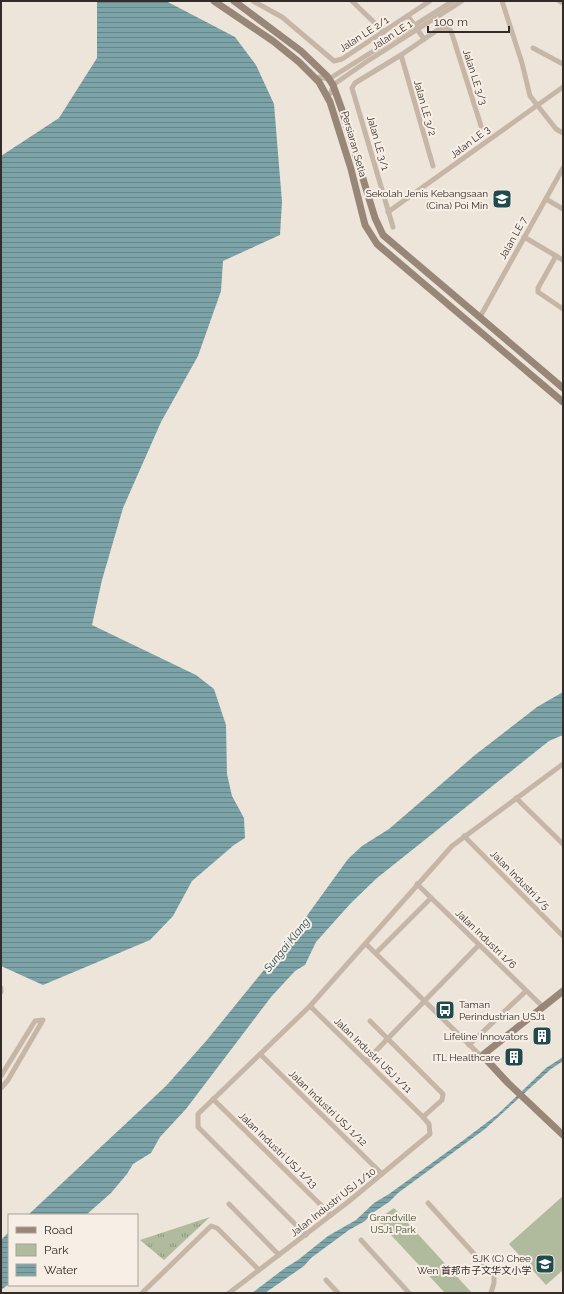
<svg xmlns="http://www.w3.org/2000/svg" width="564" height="1294" viewBox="0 0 564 1294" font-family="Raleway,'Noto Sans SC',sans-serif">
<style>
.grass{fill:url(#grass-tufts)}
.park{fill:#afbb9c}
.water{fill:url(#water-rules)}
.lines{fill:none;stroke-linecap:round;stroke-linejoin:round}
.street{stroke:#c5b6a7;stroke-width:5}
.secondary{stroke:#988679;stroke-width:7}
.labels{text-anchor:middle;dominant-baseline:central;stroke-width:4;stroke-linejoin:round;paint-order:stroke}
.street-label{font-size:10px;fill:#322b27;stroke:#f7efe6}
.poi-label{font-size:10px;fill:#322b27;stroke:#f7efe6;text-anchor:end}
.park-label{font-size:10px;fill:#414e2d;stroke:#f7efe6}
.water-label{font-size:11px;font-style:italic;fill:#214a4f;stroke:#f7efe6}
</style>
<defs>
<pattern id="grass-tufts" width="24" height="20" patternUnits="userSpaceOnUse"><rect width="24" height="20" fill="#afbb9c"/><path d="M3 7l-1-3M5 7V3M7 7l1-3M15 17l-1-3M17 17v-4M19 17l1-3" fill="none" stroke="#8f987f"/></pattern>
<pattern id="water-rules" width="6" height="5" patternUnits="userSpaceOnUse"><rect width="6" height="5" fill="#7ca4a8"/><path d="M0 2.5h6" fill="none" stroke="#668689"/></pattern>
</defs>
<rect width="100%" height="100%" fill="#eee5da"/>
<path class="grass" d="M 210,1217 L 164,1260 L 140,1240 Z"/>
<g class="park">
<path d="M 563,1196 L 563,1270 L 546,1285 L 509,1244 Z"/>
<path d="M 394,1208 L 472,1293 L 445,1293 L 377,1220 Z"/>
</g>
<g class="water">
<path d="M 97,1 L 166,1 L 235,37 L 256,65 L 274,104 L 282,202 L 280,235 L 223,261 L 221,291 L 198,356 L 161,422 L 123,508 L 102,580 L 92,625 L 196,675 L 214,689 L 226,725 L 227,774 L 232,796 L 244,818 L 245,838 L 234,845 L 192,881 L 173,916 L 150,940 L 43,985 L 1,966 L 1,156 L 59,118 L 97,58 Z"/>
<path d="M 563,692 L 563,735 L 549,741 L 377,878 L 351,903 L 316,942 L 305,965 L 295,971 L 271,997 L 186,1109 L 160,1137 L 151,1153 L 133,1164 L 127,1174 L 111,1193 L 86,1215 L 28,1215 L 166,1086 L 207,1040 L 298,928 L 348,859 L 362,846 L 389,829 L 475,755 L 537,707 Z"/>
<path d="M 563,1057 L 563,1061 L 551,1069 L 485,1129 L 398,1193 L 389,1202 L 371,1214 L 365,1221 L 349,1230 L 311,1258 L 304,1266 L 265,1293 L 252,1293 L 285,1268 L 298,1260 L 328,1236 L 356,1220 L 374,1203 L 389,1194 L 465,1139 L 498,1114 L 546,1068 Z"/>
<path d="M 9,1232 L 9,1284 L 1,1290 L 1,1240 Z"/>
</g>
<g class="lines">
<g class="street">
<path d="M 253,1 L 282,17 L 334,61 L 342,59 L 430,1"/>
<path d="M 352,1 L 384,32"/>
<path d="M 502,1 L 522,63 L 530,96 L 556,129 L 563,133"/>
<path d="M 559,1 L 563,3"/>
<path d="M 408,16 L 424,39"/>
<path d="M 533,48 L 563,64"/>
<path d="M 401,55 L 433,166"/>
<path d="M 317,79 L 319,77 L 329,79 L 453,1"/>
<path d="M 327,95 L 331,93 L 333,85 L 366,62 L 462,1"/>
<path d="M 546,199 L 563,209"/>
<path d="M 388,212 L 563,87"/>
<path d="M 393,227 L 352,88 L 355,83 L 401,55 L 439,29 L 446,28 L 451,31 L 482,129"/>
<path d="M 524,237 L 563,260"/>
<path d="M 556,256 L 538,288 L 538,292 L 563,309"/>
<path d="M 480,317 L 563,168"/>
<path d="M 516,798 L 563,844"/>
<path d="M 464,836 L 563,936"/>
<path d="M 417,884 L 543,1007"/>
<path d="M 366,944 L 484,1059"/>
<path d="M 376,953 L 431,898"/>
<path d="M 1,988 L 1,992"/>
<path d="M 370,1021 L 443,1094 L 442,1100 L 423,1117"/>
<path d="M 469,1045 L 526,991"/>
<path d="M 260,1054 L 382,1174"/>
<path d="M 366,1061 L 479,945"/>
<path d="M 1,1076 L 35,1021 L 43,1020 L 8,1080 L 1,1088"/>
<path d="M 213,1099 L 331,1215"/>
<path d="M 428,1203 L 494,1276 L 494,1283 L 491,1293"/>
<path d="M 229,1204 L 279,1255"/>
<path d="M 306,1235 L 198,1127 L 198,1114 L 310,1006 L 452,846 L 563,764"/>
<path d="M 361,1240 L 409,1293"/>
<path d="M 326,1280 L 338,1293"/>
<path d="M 142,1293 L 211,1226 L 217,1228 L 259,1270"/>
<path d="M 229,1293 L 348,1202 L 430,1134 L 429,1124 L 423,1117 L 310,1006"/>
</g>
<g class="secondary">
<path d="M 214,1 L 273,41 L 299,62 L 319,82 L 330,102 L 351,169 L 365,225 L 377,244 L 563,402"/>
<path d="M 234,1 L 301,51 L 327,76 L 333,85 L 342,110 L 375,218 L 383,235 L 563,388"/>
<path d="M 563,991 L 484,1054 L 483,1056 L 508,1083 L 563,1135"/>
</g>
</g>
<defs>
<g id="school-square" transform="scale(1)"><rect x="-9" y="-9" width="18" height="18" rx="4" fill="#214a4f" stroke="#f7efe6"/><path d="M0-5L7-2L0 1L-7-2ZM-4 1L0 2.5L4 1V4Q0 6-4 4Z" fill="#fff"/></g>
<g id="bus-square" transform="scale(1)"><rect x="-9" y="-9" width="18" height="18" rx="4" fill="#214a4f" stroke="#f7efe6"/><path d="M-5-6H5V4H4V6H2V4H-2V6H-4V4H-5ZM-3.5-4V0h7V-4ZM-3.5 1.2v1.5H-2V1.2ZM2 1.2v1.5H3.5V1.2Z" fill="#fff"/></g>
<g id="building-square" transform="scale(1)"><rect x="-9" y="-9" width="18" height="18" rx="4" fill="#214a4f" stroke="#f7efe6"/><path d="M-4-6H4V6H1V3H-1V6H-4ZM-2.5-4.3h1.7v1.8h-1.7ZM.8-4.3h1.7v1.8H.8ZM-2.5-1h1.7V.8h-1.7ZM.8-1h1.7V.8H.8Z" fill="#fff"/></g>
</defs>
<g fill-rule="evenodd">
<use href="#school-square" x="502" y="199"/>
<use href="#bus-square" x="445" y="1010"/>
<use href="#building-square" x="542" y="1036"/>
<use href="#building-square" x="514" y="1057"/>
<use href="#school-square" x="545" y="1264"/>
</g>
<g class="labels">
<g class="street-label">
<text transform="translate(364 34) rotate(-33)">Jalan LE 2/1</text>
<text transform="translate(392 35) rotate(-33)">Jalan LE 1</text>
<text transform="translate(475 77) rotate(72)">Jalan LE 3/3</text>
<text transform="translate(425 108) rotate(74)">Jalan LE 3/2</text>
<text transform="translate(470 142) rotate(-37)">Jalan LE 3</text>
<text transform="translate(378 143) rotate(74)">Jalan LE 3/1</text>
<text transform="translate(354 144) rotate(74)">Persiaran Setia</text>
<text transform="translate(513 238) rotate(-61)">Jalan LE 7</text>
<text transform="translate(520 880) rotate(45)">Jalan Industri 1/5</text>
<text transform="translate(486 939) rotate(44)">Jalan Industri 1/6</text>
<text transform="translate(373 1055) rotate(44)">Jalan Industri USJ 1/11</text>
<text transform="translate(328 1108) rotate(44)">Jalan Industri USJ 1/12</text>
<text transform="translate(278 1150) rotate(44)">Jalan Industri USJ 1/13</text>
<text transform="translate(333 1202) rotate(-38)">Jalan Industri USJ 1/10</text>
</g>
<g class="poi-label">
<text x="488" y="193">Sekolah Jenis Kebangsaan<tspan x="488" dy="12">(Cina) Poi Min</tspan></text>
<text x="459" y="1004" text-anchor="start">Taman<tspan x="459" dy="12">Perindustrian USJ1</tspan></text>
<text x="528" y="1036">Lifeline Innovators</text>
<text x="500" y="1057">ITL Healthcare</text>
<text x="531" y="1258">SJK (C) Chee<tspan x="531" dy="12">Wen 首邦市子文华文小学</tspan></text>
</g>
<g class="park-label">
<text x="393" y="1217">Grandville<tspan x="393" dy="12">USJ1 Park</tspan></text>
</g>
<g class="water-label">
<text transform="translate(287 945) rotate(-51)">Sungai Klang</text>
</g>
</g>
<rect width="564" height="1294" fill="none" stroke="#322b27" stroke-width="4"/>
<rect x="8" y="1214" width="130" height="72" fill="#f7efe6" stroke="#a8a19a"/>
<rect x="16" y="1227" width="20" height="6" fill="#988679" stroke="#a8a19a"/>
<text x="44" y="1234" font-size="12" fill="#322b27">Road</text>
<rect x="16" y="1244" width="20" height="12" fill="#afbb9c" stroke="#a8a19a"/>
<text x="44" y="1254" font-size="12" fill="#322b27">Park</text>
<rect x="16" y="1264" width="20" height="12" fill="url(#water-rules)" stroke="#a8a19a"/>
<text x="44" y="1274" font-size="12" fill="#322b27">Water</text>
<path d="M428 26v6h81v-6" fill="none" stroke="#322b27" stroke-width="2"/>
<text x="434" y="26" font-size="12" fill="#322b27" stroke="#f7efe6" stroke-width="3" paint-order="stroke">100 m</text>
</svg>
